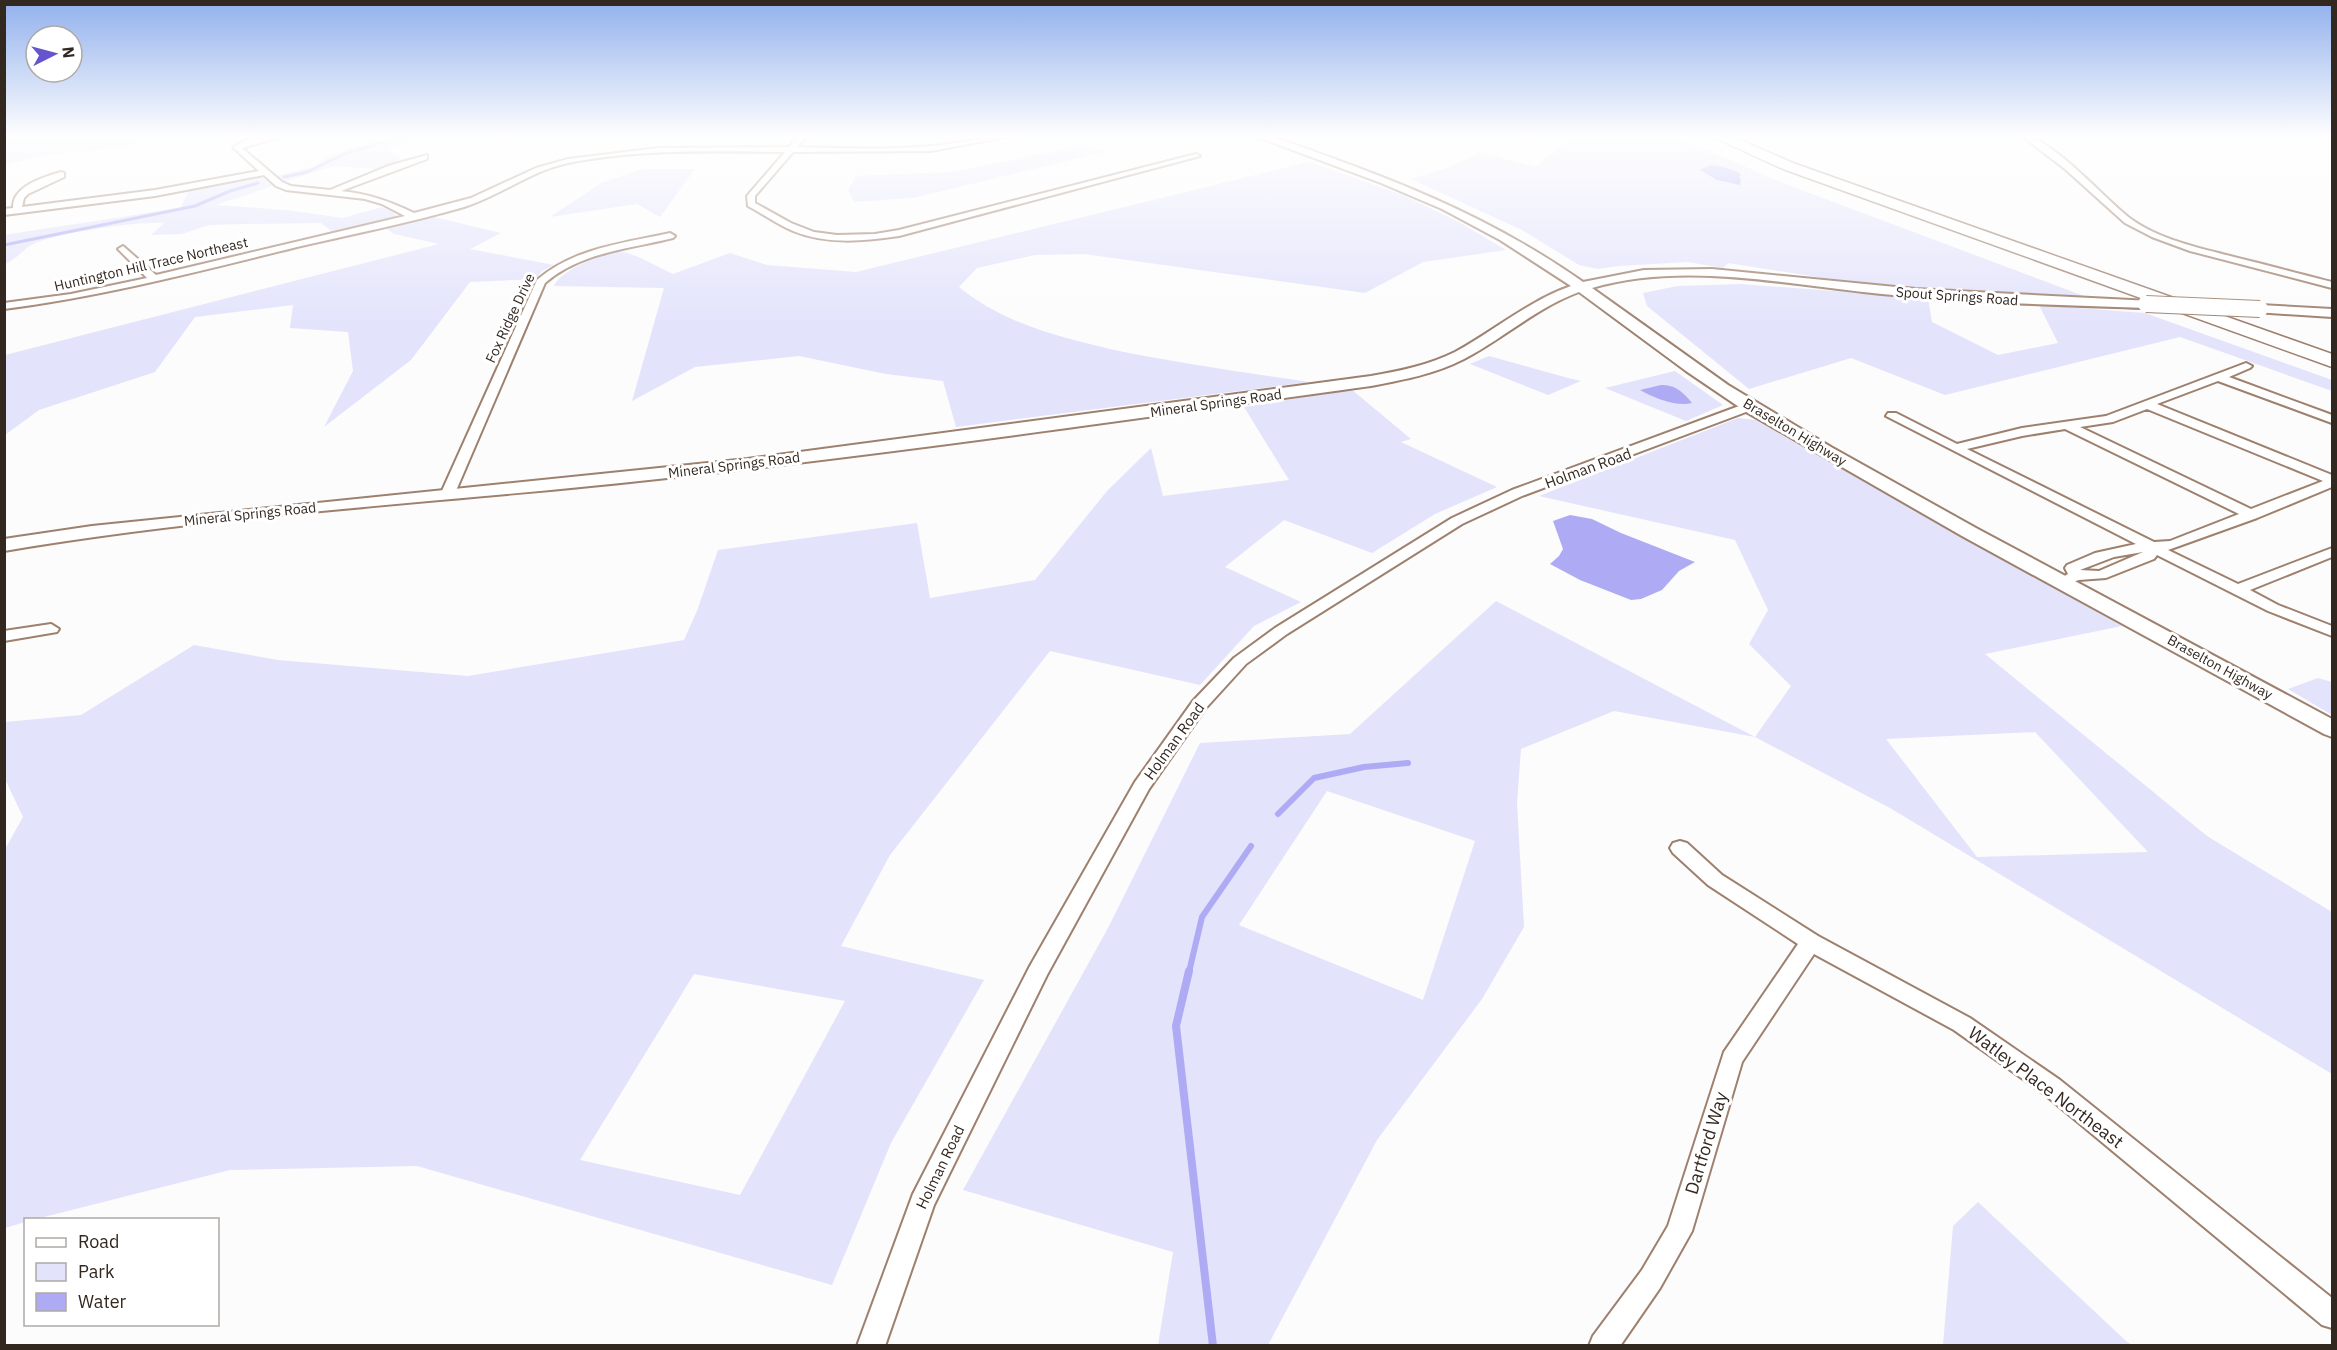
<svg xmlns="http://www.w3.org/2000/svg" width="2337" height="1350" viewBox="0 0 2337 1350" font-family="'IBM Plex Sans',sans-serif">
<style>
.green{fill:#e3e3fc;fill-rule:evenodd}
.water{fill:#aeabf4}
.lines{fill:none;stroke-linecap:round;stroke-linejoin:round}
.stream-far2{stroke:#aeabf4;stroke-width:3}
.stream-far1{stroke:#aeabf4;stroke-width:6}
.stream{stroke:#aeabf4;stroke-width:8}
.street-casing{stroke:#9e806e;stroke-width:4}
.secondary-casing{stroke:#9e806e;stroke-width:4}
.highway-casing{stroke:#9e806e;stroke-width:3}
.street{fill:#fff;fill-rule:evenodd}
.secondary{fill:#fff;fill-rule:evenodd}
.highway{fill:#fff;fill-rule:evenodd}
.secondary-bridge-casing{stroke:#9e806e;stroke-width:18;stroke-linecap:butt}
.secondary-bridge{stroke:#fff;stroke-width:16}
.labels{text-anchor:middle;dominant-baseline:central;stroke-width:6;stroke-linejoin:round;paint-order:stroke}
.far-street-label{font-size:14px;fill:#332820;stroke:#fff}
.street-label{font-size:15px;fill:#332820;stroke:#fff}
.near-street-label{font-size:18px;fill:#332820;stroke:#fff}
</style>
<rect width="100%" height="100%" fill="#fcfcfc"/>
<g class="green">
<path d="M 5,136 L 162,136 L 127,147 L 54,154 L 5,164 L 5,148 L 8,147 L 5,143 Z"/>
<path d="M 372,136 L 434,136 L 388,148 L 403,161 L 378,169 L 334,166 L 284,182 L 277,176 L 315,166 L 331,155 L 373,140 Z"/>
<path d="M 1574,136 L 1674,136 L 1783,183 L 2084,296 L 1914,288 L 1824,278 L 1728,263 L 1723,268 L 1688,262 L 1619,266 L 1598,269 L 1579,265 L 1522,230 L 1411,179 L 1450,167 L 1481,152 L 1535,167 Z"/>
<path d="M 1086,145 L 1104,152 L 913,198 L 854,202 L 848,190 L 856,176 L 952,172 Z"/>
<path d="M 1309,162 L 1403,195 L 1459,222 L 1506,250 L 1423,262 L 1365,293 L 1084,254 L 1035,255 L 977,268 L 959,287 C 1003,323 1056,336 1110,349 C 1176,363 1242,372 1309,382 L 956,427 L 943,381 L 886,374 L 799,356 L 695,367 L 632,401 L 664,288 L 554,286 C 559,271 609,249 624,252 C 640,256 657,267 673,274 L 730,253 L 767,265 L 856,272 Z"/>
<path d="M 642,169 L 695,169 L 660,217 L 637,204 L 550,217 L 601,183 Z"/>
<path d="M 260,176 L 273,186 L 216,205 L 287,210 L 343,218 L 382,207 L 393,212 L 398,217 L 334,233 L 321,223 L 246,224 L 209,225 L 182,234 L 151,235 L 164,223 C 140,221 57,233 35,243 C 24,248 16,260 5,264 L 4,235 C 63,225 122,218 181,207 L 189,190 Z"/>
<path d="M 434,217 L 501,233 L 470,249 L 554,265 L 542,271 L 536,279 L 470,282 L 411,360 L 324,427 L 353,371 L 348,332 L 290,328 L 293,305 L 195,317 L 155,372 L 39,410 L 5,435 L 5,355 L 439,244 L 394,234 L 384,227 Z"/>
<path d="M 1741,284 L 1928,298 L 1932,322 L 1998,355 L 2058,343 L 2039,305 L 2145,313 L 2332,380 L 2332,391 L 2180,337 L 1945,395 L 1851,358 L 1749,389 L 1647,306 L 1643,293 L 1677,286 Z"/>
<path d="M 1489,356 L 1568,378 L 1581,381 L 1548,395 L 1470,364 Z"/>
<path d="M 1675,371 L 1723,405 L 1686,421 L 1605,388 Z"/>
<path d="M 1351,389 L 1411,439 L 1401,442 L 1497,487 L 1435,514 L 1372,553 L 1284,520 L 1225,567 L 1301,602 L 1254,626 L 1200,685 L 1050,651 L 890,855 L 841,946 L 984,980 L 891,1143 L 832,1285 L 417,1166 L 230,1170 L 36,1219 L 26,1220 L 25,1222 L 5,1228 L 4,851 L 23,817 L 5,779 L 5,722 L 81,715 L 194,645 L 278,660 L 468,676 L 684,640 L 697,611 L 718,550 L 917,523 L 930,598 L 1035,580 L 1107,491 L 1151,448 L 1163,496 L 1289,480 L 1244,407 ZM 694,974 L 845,1001 L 740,1195 L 580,1160 Z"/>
<path d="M 1738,418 L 1755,420 L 2122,626 L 1985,654 L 2207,836 L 2332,912 L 2332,1074 L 1890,808 L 1755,737 L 1614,711 L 1521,749 L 1517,803 L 1524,927 L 1482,999 L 1377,1140 L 1268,1345 L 1158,1345 L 1173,1252 L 963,1190 L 1108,928 L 1200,743 L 1350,734 L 1496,601 L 1755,737 L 1791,686 L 1749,644 L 1768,610 L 1735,540 L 1539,496 ZM 2035,732 L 2147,851 L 2147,852 L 1977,857 L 1886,739 ZM 1327,791 L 1475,841 L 1423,1000 L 1239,925 Z"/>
<path d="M 2318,678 L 2332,682 L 2332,715 L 2288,689 Z"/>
<path d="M 1978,1202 L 2126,1341 L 2132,1345 L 1943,1345 L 1953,1226 Z"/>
</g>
<g class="water">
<path d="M 1710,165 L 1721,166 L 1738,172 L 1741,175 L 1739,177 L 1741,179 L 1740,185 L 1717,180 L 1700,170 Z"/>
<path d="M 1661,385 C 1675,384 1684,393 1692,403 C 1676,407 1654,398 1640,390 Z"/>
<path d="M 1570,515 L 1592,519 L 1621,533 L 1695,562 L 1679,571 L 1662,590 L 1641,599 L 1631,600 L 1580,580 L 1550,564 L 1559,556 L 1563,549 L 1553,521 Z"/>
</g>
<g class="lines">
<g class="stream-far2">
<path d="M 284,177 L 307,172 L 344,154 L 404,136"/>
<path d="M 4,245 L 195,206 L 230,191 L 258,183"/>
</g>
<g class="stream-far1">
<path d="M 1278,814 L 1314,778 L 1364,767 L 1408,763"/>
<path d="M 1189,972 L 1202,917 L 1251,846"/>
</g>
<path class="stream" d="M 1189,971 L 1176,1026 L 1213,1346"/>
<g class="street-casing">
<g id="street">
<path d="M 266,136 L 283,136 L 242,148 L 282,182 L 291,186 L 330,190 L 388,166 L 427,155 L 427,159 L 341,191 C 369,194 389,201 414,213 L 471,198 L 536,168 L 568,159 L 658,148 L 789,147 L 799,136 L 807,136 L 797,147 C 842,148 888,150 932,146 C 959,144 984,136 1011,136 L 931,151 L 793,152 L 755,196 L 755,203 L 791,223 L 814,232 L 837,235 L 875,234 L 899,230 L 1196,154 L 1200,156 L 899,236 C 864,241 827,245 793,231 C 777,224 763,214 748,206 L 747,196 L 785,152 C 713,151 639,149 568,163 C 530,171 500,196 464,207 C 409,223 353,234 297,247 C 200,271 104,296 4,309 L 4,303 L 71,294 L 147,278 L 118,249 L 123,246 L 156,275 L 405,216 L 382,204 L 365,199 L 286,190 L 276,186 L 264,175 L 155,196 L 4,215 L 4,209 L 13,208 C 12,186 44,177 61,172 L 64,173 L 64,177 L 28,194 L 24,198 L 22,207 L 155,190 L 259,171 L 233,147 L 247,140 Z"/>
<path d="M 2022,136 C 2051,136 2106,201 2131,219 C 2160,240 2200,248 2234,257 C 2267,265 2300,274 2332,282 L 2332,288 L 2190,251 L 2152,237 L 2125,223 L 2065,169 Z"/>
<path d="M 670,233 L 675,236 L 673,238 C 629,249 581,252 545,283 L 455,493 L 448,497 L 443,496 L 441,493 L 537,280 C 574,248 624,243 670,233 Z"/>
<path d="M 2246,363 L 2252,366 L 2250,368 L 2229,377 L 2332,415 L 2332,423 L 2218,381 L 2157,404 L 2332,475 L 2332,487 L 2257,518 L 2168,550 L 2238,584 L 2332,548 L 2332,557 L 2250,590 L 2278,605 L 2332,626 L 2332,636 L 2268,611 L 2157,555 L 2154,559 L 2106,578 L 2079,580 L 2063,585 L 2058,584 L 2056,581 L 2068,574 L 2065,568 L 2067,565 L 2095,553 L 2136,544 L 1886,416 L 1888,413 L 1896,413 L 1957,444 L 2022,428 L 2106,416 ZM 2147,409 L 2323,481 L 2251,509 L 2080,427 L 2113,422 ZM 2065,429 L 2239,514 L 2170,541 L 2154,542 L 1967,449 L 2022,436 ZM 2143,552 L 2099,571 L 2080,570 L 2114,557 Z"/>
<path d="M 1750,402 L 1754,403 L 1754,409 L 1522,496 L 1462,524 L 1287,634 L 1246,664 L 1205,709 L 1149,789 L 1047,975 L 934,1205 L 885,1346 L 857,1346 L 913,1194 L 1030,966 L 1135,782 L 1193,701 L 1234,658 L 1275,628 L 1452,518 L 1512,490 Z"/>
<path d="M 51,624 L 59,629 L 57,632 L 4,641 L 4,631 Z"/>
<path d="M 1680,841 L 1687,843 L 1722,875 L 1818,936 L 1970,1018 L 2060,1080 L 2332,1298 L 2332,1328 L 2322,1325 L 2044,1094 L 1954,1030 L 1814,954 L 1742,1062 L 1692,1231 L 1660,1288 L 1620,1346 L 1589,1346 L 1593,1336 L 1642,1270 L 1668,1226 L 1724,1052 L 1798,944 L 1708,885 L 1673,853 L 1670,848 L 1673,843 Z"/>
</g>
</g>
<g class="secondary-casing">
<g id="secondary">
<path d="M 1255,136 L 1271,136 C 1386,177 1482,211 1583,282 L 1644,270 L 1712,269 L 1916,289 L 2151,301 L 2153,304 L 2146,308 C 2058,305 1970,303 1882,294 C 1787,285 1685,261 1592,288 L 1728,385 L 1831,447 L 1976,528 L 2332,719 L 2332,737 L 2324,734 L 1962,536 L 1748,413 L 1686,371 L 1579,292 C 1536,308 1504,338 1464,359 C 1435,374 1403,380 1371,386 C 1134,419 896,453 658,479 C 440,503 220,514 4,551 L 4,539 L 92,526 L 747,459 L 1371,376 C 1400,371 1429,365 1455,352 C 1494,331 1528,301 1571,286 L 1500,240 L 1442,209 L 1381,183 Z"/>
<path d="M 2260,305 L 2332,309 L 2332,317 L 2255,312 L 2253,309 L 2255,306 Z"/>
</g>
</g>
<g class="highway-casing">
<path id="highway" d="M 1711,136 L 1731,136 L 1793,163 L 2332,354 L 2332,367 L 1783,169 Z"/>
</g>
<use href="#street" class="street"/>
<use href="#secondary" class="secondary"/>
<use href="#highway" class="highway"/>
<g class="secondary-bridge-casing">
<path id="secondary-bridge" d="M 2146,304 L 2260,309"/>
</g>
<use href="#secondary-bridge" class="secondary-bridge"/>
</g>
<linearGradient id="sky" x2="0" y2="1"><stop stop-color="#91b0ed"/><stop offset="0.42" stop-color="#fefefe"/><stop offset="1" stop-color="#fefefe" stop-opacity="0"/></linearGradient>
<rect width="2337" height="325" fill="url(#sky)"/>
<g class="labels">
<g class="far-street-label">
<text transform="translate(151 264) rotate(-13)">Huntington Hill Trace Northeast</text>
<text transform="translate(1957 296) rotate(4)">Spout Springs Road</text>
<text transform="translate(510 318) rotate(-65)">Fox Ridge Drive</text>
<text transform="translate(1216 403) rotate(-8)">Mineral Springs Road</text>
<text transform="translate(1795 432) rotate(31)">Braselton Highway</text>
<text transform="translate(734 465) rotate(-7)">Mineral Springs Road</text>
<text transform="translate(250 514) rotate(-6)">Mineral Springs Road</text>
<text transform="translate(2220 667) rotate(29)">Braselton Highway</text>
</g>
<g class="street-label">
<text transform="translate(1588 468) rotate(-20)">Holman Road</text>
<text transform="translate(1174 741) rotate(-54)">Holman Road</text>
<text transform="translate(940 1167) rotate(-64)">Holman Road</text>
</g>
<g class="near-street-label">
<text transform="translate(2046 1087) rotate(37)">Watley Place Northeast</text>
<text transform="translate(1706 1143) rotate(-73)">Dartford Way</text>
</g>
</g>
<rect width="2337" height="1350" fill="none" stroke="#332820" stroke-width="12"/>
<rect x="24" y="1218" width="195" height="108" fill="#ffffff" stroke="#ada9a6" stroke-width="1.5"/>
<rect x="36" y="1238" width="30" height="9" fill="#ffffff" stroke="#ada9a6" stroke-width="1.5"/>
<text x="78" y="1248" font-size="18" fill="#332820">Road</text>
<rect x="36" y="1263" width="30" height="18" fill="#e3e3fc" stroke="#ada9a6" stroke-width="1.5"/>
<text x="78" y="1278" font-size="18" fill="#332820">Park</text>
<rect x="36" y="1293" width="30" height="18" fill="#aeabf4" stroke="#ada9a6" stroke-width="1.5"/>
<text x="78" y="1308" font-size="18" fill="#332820">Water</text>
<g transform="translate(54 54) rotate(84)"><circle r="28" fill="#ffffff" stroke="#ada9a6" stroke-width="1.5"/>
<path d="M0-4.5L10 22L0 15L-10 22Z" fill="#6654ce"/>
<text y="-9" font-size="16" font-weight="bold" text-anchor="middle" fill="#332820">N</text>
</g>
</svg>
